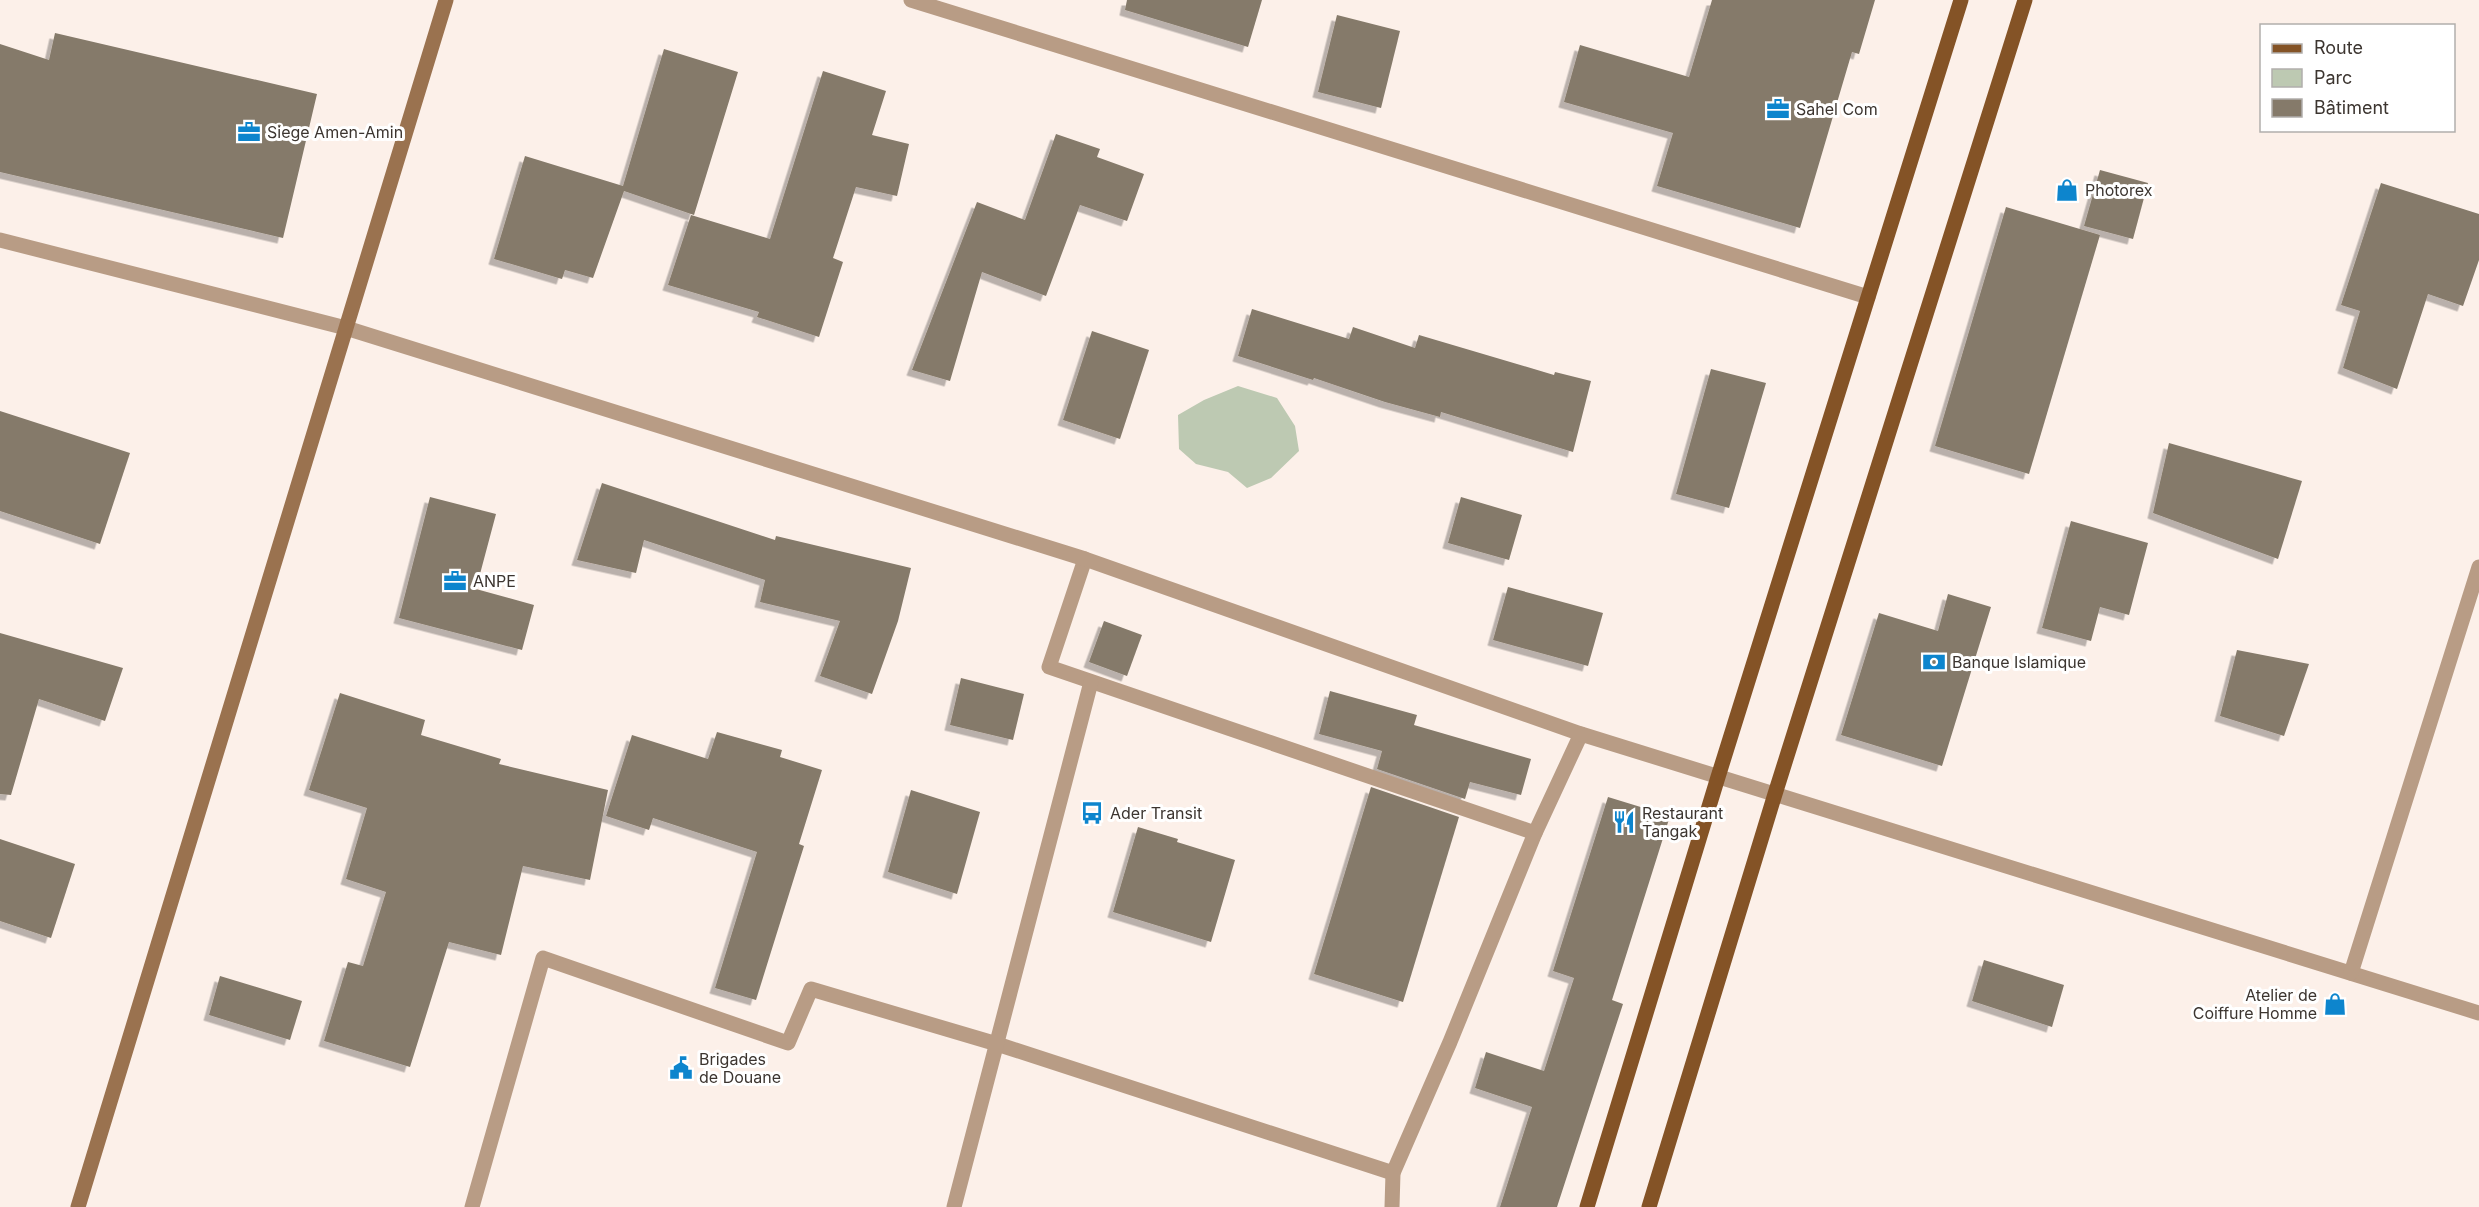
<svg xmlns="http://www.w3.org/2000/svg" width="2479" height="1207" viewBox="0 0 2479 1207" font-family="Inter,sans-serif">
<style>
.green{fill:#bdc9b2}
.building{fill:#857a6a;filter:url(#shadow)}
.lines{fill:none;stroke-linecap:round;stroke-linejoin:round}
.lane{stroke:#b89c85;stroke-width:15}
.street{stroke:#b89c85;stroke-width:15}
.secondary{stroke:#9a724f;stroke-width:15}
.primary{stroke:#845326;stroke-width:15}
.labels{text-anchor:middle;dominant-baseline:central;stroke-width:6;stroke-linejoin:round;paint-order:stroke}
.poi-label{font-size:16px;fill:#3c3530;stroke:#fff;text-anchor:start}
</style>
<defs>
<filter id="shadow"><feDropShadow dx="-5.5" dy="5.5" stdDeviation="0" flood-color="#0004"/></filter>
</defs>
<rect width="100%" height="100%" fill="#fcf0e9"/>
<path class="green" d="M 1238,386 L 1277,398 L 1295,426 L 1299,451 L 1271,478 L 1247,488 L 1228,472 L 1196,464 L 1179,449 L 1178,415 L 1204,400 Z"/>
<g class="building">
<path d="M 1127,0 L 1262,0 L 1248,47 L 1125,10 Z"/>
<path d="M 1712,0 L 1875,0 L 1859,54 L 1852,52 L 1800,228 L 1657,186 L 1673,133 L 1564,102 L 1580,45 L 1689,77 Z"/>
<path d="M 1337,15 L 1400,31 L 1381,108 L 1318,92 Z"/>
<path d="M 55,33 L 317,94 L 283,238 L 0,172 L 0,44 L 49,60 Z"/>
<path d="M 664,49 L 738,72 L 694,215 L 624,191 L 593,278 L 565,270 L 562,279 L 494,259 L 525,156 L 623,186 Z"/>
<path d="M 823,71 L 886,91 L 872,135 L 909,144 L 897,196 L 856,187 L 833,258 L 843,262 L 819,337 L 757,317 L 759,312 L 668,285 L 691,215 L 770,239 Z"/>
<path d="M 1056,134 L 1100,149 L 1097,157 L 1144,174 L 1127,221 L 1080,205 L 1046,296 L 982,272 L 950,381 L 912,370 L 977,202 L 1025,220 Z"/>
<path d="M 2100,170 L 2148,183 L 2133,239 L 2084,226 Z"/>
<path d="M 2381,183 L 2479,214 L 2479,260 L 2463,306 L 2428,294 L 2397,389 L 2343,368 L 2360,311 L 2341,305 Z"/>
<path d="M 2006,207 L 2100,235 L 2029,474 L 1935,446 Z"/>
<path d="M 1252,309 L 1349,339 L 1353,327 L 1415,348 L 1419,335 L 1554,375 L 1555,372 L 1591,381 L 1573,452 L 1441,412 L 1440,417 L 1385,402 L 1314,378 L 1313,380 L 1238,356 Z"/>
<path d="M 1092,331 L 1149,350 L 1120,439 L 1063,420 Z"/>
<path d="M 1711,369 L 1766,383 L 1729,508 L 1676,494 Z"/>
<path d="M 0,411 L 130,453 L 100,544 L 0,511 Z"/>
<path d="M 2169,443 L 2302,481 L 2278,559 L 2153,513 Z"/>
<path d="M 602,483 L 775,540 L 776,536 L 911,568 L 898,621 L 872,694 L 820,676 L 840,621 L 760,602 L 765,580 L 644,540 L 636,573 L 577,560 Z"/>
<path d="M 430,497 L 496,514 L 476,589 L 534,605 L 522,650 L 399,618 Z"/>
<path d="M 1461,497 L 1522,515 L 1509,560 L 1448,543 Z"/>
<path d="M 2071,521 L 2148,543 L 2129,615 L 2100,607 L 2091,641 L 2042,628 Z"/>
<path d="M 1508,587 L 1603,613 L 1588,666 L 1493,640 Z"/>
<path d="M 1948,594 L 1991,607 L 1942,766 L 1841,735 L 1879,613 L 1938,631 Z"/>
<path d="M 1104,621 L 1142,635 L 1127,676 L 1089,662 Z"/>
<path d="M 0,633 L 123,668 L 105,721 L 39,699 L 11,795 L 0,794 Z"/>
<path d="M 2237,650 L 2309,664 L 2284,736 L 2220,716 Z"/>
<path d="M 961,678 L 1024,694 L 1013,740 L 950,725 Z"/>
<path d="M 1330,691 L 1417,715 L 1414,725 L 1531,759 L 1521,795 L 1470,782 L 1465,799 L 1377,769 L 1382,751 L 1319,734 Z"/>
<path d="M 340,693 L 425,720 L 421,735 L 501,759 L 499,764 L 608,790 L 590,880 L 523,866 L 501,955 L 449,942 L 410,1067 L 324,1041 L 348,962 L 363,966 L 386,892 L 346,879 L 367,808 L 309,790 Z"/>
<path d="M 717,732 L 782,750 L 780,757 L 822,770 L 799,844 L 804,846 L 756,1000 L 715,988 L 757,852 L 653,818 L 649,830 L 606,816 L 632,735 L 708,759 Z"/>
<path d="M 1371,787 L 1459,817 L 1403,1002 L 1314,974 Z"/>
<path d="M 911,790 L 980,812 L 957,894 L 888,872 Z"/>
<path d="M 1608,797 L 1670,816 L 1612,1000 L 1623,1004 L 1557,1207 L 1500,1207 L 1532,1107 L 1475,1088 L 1486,1052 L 1544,1071 L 1574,978 L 1553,971 Z"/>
<path d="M 1138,827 L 1178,839 L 1177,842 L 1235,860 L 1211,942 L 1113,912 Z"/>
<path d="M 0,839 L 75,864 L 51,938 L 0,921 Z"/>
<path d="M 1984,960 L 2064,985 L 2052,1027 L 1972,1001 Z"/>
<path d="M 220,976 L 302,1001 L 290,1040 L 209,1015 Z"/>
</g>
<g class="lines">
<g class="lane">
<path d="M 1085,559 L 1049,667 L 1535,833"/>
<path d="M 472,1207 L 543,958 L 788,1043 L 811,989 L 997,1044 L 1393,1173"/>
<path d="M 954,1207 L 1091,682"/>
<path d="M 1392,1207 L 1393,1173 L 1450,1042 L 1535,833 L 1581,734"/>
</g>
<g class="street">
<path d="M 911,0 L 1868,297"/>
<path d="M 0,240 L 346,328 L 1085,559 L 1581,734 L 2479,1013"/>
<path d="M 2351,973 L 2479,567"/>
</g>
<path class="secondary" d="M 78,1207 L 446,0"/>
<g class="primary">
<path d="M 1587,1207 L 1718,777 L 1961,0"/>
<path d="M 1649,1207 L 1775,794 L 2025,0"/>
</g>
</g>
<defs>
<g id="office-bare" transform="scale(1.8)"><path d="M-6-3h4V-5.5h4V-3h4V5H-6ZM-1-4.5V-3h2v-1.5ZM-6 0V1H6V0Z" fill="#0d85cd" stroke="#fff" stroke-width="2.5" paint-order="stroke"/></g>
<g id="shop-bare" transform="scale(1.8)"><path d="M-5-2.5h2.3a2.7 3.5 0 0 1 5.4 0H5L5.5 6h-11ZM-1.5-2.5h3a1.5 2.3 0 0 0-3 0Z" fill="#0d85cd" stroke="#fff" stroke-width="2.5" paint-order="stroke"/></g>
<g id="bank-bare" transform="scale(1.8)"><path d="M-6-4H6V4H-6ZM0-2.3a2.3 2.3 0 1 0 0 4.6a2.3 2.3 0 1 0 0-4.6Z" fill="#0d85cd" stroke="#fff" stroke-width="2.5" paint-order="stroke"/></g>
<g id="bus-bare" transform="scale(1.8)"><path d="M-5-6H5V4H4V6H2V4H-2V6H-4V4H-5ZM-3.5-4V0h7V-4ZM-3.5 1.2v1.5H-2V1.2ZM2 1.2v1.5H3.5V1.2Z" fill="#0d85cd" stroke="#fff" stroke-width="2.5" paint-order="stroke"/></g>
<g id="restaurant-bare" transform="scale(1.8)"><path d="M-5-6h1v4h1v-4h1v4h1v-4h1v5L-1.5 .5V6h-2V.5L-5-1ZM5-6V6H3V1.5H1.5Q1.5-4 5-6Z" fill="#0d85cd" stroke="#fff" stroke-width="2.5" paint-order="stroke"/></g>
<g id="civic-bare" transform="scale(1.8)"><path d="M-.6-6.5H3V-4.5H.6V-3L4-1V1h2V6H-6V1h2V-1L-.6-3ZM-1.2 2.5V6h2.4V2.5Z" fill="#0d85cd" stroke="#fff" stroke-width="2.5" paint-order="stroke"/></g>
</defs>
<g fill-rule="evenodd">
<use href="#office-bare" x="1778" y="109"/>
<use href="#office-bare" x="249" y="132"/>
<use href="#shop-bare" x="2067" y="190"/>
<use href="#office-bare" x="455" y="581"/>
<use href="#bank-bare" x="1934" y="662"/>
<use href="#bus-bare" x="1092" y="813"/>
<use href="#restaurant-bare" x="1624" y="822"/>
<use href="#shop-bare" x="2335" y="1004"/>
<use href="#civic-bare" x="681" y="1068"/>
</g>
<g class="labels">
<g class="poi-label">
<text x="1796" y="109">Sahel Com</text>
<text x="267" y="132">Siege Amen-Amin</text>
<text x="2085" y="190">Photorex</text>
<text x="473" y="581">ANPE</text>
<text x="1952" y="662">Banque Islamique</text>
<text x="1110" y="813">Ader Transit</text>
<text x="1642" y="813">Restaurant<tspan x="1642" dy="18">Tangak</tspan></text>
<text x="2317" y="995" text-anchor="end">Atelier de<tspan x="2317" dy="18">Coiffure Homme</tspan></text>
<text x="699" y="1059">Brigades<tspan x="699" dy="18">de Douane</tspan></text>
</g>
</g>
<rect x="2260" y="24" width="195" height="108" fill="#ffffff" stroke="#b1aeac" stroke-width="1.5"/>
<rect x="2272" y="44" width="30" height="9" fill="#845326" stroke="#b1aeac" stroke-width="1.5"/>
<text x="2314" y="54" font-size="18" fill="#3c3530">Route</text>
<rect x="2272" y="69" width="30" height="18" fill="#bdc9b2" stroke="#b1aeac" stroke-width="1.5"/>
<text x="2314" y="84" font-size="18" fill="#3c3530">Parc</text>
<rect x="2272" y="99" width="30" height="18" fill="#857a6a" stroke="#b1aeac" stroke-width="1.5"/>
<text x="2314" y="114" font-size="18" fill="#3c3530">Bâtiment</text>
</svg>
